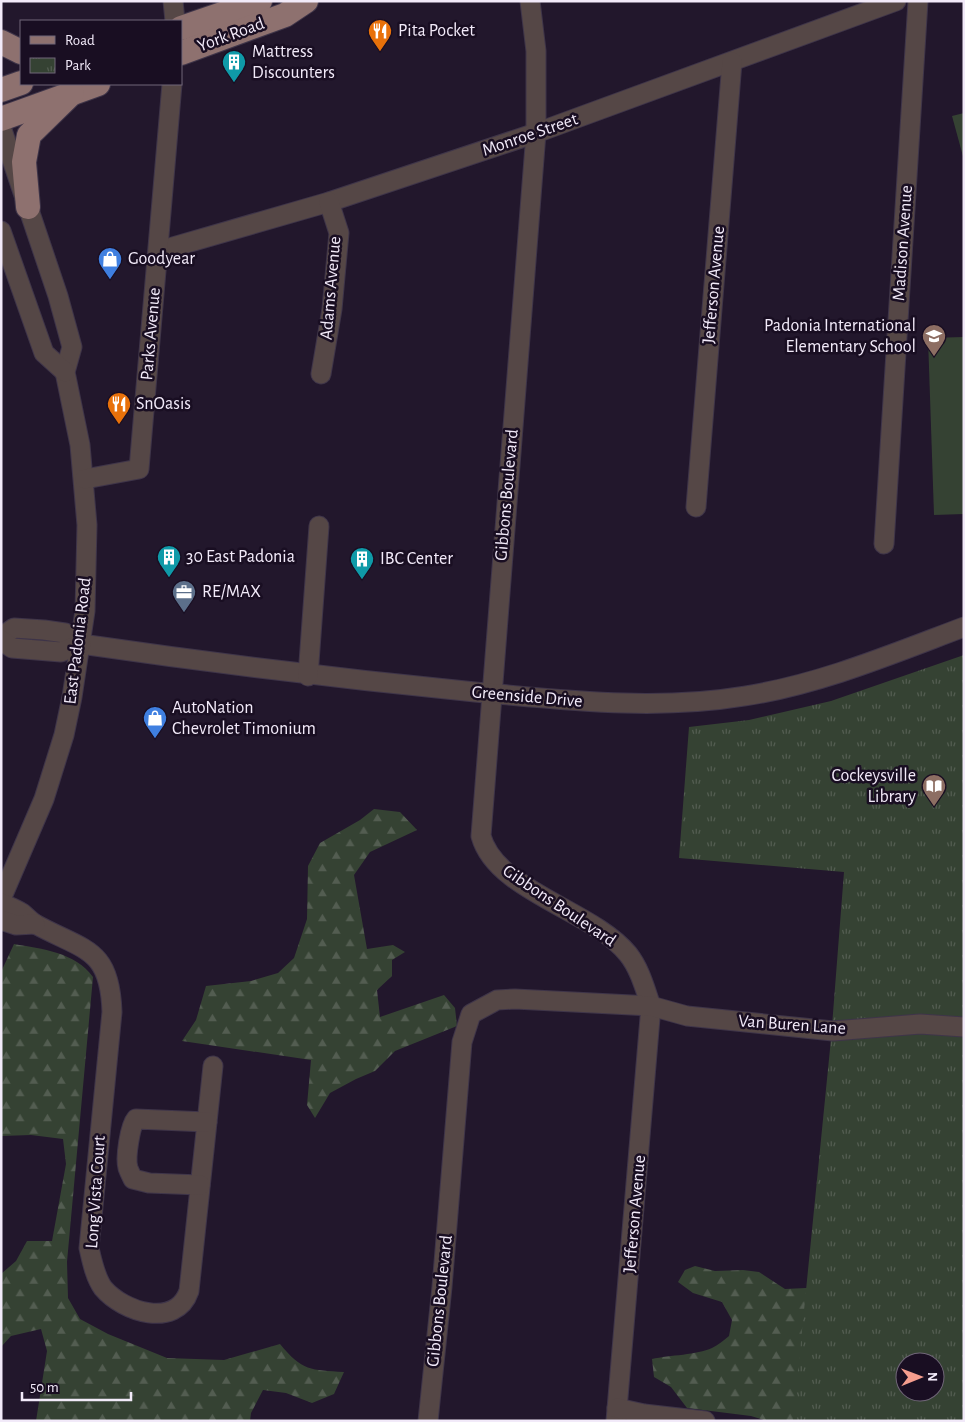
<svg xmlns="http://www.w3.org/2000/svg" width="965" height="1422" viewBox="0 0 965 1422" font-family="'Alegreya Sans',sans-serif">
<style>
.grass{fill:#354233}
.forest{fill:url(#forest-firs);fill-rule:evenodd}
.park{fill:url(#park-tufts);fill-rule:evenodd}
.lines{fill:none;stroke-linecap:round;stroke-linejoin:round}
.minor-casing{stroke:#3f3549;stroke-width:21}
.major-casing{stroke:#3f3549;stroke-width:26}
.minor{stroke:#554746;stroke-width:19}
.major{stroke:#8e716f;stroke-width:24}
.labels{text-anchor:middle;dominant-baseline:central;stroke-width:5;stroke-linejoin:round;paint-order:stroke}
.poi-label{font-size:18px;fill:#f2eaf9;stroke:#190e22;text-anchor:start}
.street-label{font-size:18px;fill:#f2eaf9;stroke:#190e22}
</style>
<defs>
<pattern id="forest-firs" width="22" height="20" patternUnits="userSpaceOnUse" patternTransform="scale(1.25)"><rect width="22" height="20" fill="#354233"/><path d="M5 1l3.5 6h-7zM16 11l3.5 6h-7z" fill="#535d51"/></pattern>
<pattern id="park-tufts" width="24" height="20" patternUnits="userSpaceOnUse" patternTransform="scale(1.25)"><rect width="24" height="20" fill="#354233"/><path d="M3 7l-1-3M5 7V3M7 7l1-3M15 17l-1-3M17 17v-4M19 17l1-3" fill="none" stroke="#535d51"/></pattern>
</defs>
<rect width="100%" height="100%" fill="#22172c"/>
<g class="grass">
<path d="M 964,113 L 964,160 L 952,116 Z"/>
<path d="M 964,337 L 964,514 L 934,515 L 928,338 Z"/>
</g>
<g class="forest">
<path d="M 374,809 L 400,812 L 417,830 L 370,852 L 354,875 L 367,949 L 393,945 L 405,952 L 392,960 L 392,976 L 377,990 L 380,1017 L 444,995 L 455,1008 L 457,1026 L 395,1051 L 375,1071 L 356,1079 L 330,1093 L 315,1118 L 307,1105 L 311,1060 L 182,1041 L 196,1020 L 206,986 L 251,981 L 278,973 L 294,958 L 307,919 L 308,866 L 320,843 L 360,820 Z"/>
<path d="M 14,944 C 42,949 75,952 93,977 L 67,1262 L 68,1298 L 80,1319 L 108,1334 L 167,1358 L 224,1360 L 280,1344 C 302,1371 311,1370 344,1372 L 334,1394 L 312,1403 L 286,1393 L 263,1390 L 251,1413 L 250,1421 L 36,1421 L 47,1351 L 41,1329 L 11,1336 L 1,1347 L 1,1274 L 16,1261 L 27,1241 L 52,1241 L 66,1164 L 63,1139 L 31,1135 L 1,1136 L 1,972 Z"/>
<path d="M 695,1266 L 715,1271 L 743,1270 L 759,1272 L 785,1289 L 847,1286 L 926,1319 L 964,1421 L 767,1421 L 751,1416 L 687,1408 L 671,1387 L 654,1377 L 652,1359 C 670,1355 697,1355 712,1348 C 718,1345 724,1340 729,1336 L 732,1320 L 722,1302 L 693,1293 L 678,1282 L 685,1270 ZM 905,1362 L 935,1362 L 935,1392 L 905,1392 Z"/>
</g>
<path class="park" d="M 964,655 L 964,1421 L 793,1421 L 831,1039 L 844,872 L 679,858 L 689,727 L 749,720 L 831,701 ZM 905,1362 L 935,1362 L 935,1392 L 905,1392 Z"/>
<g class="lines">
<g class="minor-casing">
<g id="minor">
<path d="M 173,1 L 175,21"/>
<path d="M 530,1 L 536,51 L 536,133 L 481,836 C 496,891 592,910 628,954 C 640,969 645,989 651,1006 L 616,1421"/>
<path d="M 1,127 L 58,296 L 72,347 L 65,372 L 80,445 L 87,525 L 85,611 L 72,697 L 64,735 L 44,799 L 1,899"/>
<path d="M 1,231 L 44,353 L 65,372"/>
<path d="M 159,251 L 329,202 L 536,133 L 896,1"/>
<path d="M 321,374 L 332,309 L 339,233 L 329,202"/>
<path d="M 85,479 L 139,469 L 172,84"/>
<path d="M 696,507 L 732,62"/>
<path d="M 884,544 L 918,1"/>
<path d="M 1,637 L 14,628 L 44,630 L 65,633 L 81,644 C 212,663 343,679 475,692 C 565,700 655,711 745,696 C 821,684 892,654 964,627"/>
<path d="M 1,640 L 12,648 L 61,652 L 81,644"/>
<path d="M 308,676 L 319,526"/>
<path d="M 1,903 C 8,906 16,909 22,913 C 27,917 31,922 37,925 C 85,951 110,948 112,1012 L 89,1248 C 92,1261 95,1277 103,1288 C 123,1312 176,1329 189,1291 L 213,1066"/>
<path d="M 1,920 L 16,925 L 35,924"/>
<path d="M 200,1185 L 149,1183 L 133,1179 C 131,1175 129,1171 128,1168 C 125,1158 130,1126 136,1119 L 207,1122"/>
<path d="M 617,1408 L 644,1414 L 705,1421"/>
<path d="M 428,1421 L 442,1287 L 462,1042 L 471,1014 L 497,1000 L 515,999 L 651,1006 L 687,1016 L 833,1031 L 920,1024 L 964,1027"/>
</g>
</g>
<g class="major-casing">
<g id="major">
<path d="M 181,28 L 260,1"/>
<path d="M 1,42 L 21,52"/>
<path d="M 181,53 L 285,15 L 306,1"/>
<path d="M 1,90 L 21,83"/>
<path d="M 1,119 L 98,84"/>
<path d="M 28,207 L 24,162 L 29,135 L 72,93"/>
</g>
</g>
<use href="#minor" class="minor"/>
<use href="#major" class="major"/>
</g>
<defs>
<g id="restaurant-pin" transform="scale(1.25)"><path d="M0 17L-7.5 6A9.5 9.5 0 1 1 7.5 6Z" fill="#e8710a" stroke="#190e22"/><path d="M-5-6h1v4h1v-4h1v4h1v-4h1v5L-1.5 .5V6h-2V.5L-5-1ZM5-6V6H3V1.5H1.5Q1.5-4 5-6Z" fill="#fff"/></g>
<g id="building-pin" transform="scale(1.25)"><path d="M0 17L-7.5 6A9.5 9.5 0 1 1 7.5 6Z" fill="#0f9aa8" stroke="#190e22"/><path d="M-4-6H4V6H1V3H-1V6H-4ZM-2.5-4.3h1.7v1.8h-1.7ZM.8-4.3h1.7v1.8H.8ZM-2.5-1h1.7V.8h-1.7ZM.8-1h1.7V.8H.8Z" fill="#fff"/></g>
<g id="shop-pin" transform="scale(1.25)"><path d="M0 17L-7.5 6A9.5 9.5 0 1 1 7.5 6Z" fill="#3f7fe0" stroke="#190e22"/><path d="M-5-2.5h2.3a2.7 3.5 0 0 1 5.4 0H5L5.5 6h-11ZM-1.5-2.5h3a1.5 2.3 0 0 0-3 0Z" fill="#fff"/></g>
<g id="school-pin" transform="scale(1.25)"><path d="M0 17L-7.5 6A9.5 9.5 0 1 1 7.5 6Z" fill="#8d6e63" stroke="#190e22"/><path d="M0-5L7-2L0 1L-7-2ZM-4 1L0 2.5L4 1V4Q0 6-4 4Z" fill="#fff"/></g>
<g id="office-pin" transform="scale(1.25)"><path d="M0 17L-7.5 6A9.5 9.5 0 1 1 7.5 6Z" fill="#5c6f8a" stroke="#190e22"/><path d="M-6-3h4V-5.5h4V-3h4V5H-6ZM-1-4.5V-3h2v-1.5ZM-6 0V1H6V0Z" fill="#fff"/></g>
<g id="library-pin" transform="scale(1.25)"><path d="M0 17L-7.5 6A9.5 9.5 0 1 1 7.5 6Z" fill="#8d6e63" stroke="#190e22"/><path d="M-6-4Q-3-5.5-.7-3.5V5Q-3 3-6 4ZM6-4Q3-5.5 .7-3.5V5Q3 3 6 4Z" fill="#fff"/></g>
</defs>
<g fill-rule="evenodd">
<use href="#restaurant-pin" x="380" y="31"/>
<use href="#building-pin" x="234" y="62"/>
<use href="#shop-pin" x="110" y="259"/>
<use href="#school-pin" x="934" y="336"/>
<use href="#restaurant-pin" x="119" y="404"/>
<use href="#building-pin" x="169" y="557"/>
<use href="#building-pin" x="362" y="559"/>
<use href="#office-pin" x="184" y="592"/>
<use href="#shop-pin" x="155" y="718"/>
<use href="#library-pin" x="934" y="786"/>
</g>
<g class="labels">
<g class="poi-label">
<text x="398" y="31">Pita Pocket</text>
<text x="252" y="52">Mattress<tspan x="252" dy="21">Discounters</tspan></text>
<text x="128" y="259">Goodyear</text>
<text x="916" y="326" text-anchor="end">Padonia International<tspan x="916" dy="21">Elementary School</tspan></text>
<text x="136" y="404">SnOasis</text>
<text x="186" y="557">30 East Padonia</text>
<text x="380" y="559">IBC Center</text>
<text x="202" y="592">RE/MAX</text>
<text x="172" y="708">AutoNation<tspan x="172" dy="21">Chevrolet Timonium</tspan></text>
<text x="916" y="776" text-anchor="end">Cockeysville<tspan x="916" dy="21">Library</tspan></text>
</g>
<g class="street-label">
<text transform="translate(231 35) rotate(-20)">York Road</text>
<text transform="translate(530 135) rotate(-19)">Monroe Street</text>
<text transform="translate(903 243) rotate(-86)">Madison Avenue</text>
<text transform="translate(714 285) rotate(-85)">Jefferson Avenue</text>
<text transform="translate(331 288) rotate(-85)">Adams Avenue</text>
<text transform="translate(151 334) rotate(-85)">Parks Avenue</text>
<text transform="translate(507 495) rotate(-85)">Gibbons Boulevard</text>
<text transform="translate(78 641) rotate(-83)">East Padonia Road</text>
<text transform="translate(527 697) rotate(5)">Greenside Drive</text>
<text transform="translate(559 906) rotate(34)">Gibbons Boulevard</text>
<text transform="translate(792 1025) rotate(4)">Van Buren Lane</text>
<text transform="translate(96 1192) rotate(-86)">Long Vista Court</text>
<text transform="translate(635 1214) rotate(-85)">Jefferson Avenue</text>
<text transform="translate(440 1301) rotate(-84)">Gibbons Boulevard</text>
</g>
</g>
<rect width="965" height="1422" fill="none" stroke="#f2eaf9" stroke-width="5"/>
<rect x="20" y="20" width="162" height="65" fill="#190e22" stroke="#706678"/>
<rect x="30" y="36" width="25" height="8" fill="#8e716f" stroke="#706678"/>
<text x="65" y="45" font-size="15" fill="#f2eaf9">Road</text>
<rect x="30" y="58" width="25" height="15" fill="url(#park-tufts)" stroke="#706678"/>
<text x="65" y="70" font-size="15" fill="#f2eaf9">Park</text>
<g transform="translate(920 1377) rotate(89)"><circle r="24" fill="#190e22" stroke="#706678"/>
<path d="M0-4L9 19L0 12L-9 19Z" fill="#f59d8e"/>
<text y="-8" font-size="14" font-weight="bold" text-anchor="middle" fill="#f2eaf9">N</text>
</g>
<path d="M22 1392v8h109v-8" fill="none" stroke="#f2eaf9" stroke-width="2.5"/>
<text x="30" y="1392" font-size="15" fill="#f2eaf9" stroke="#190e22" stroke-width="4" paint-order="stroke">50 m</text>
</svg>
